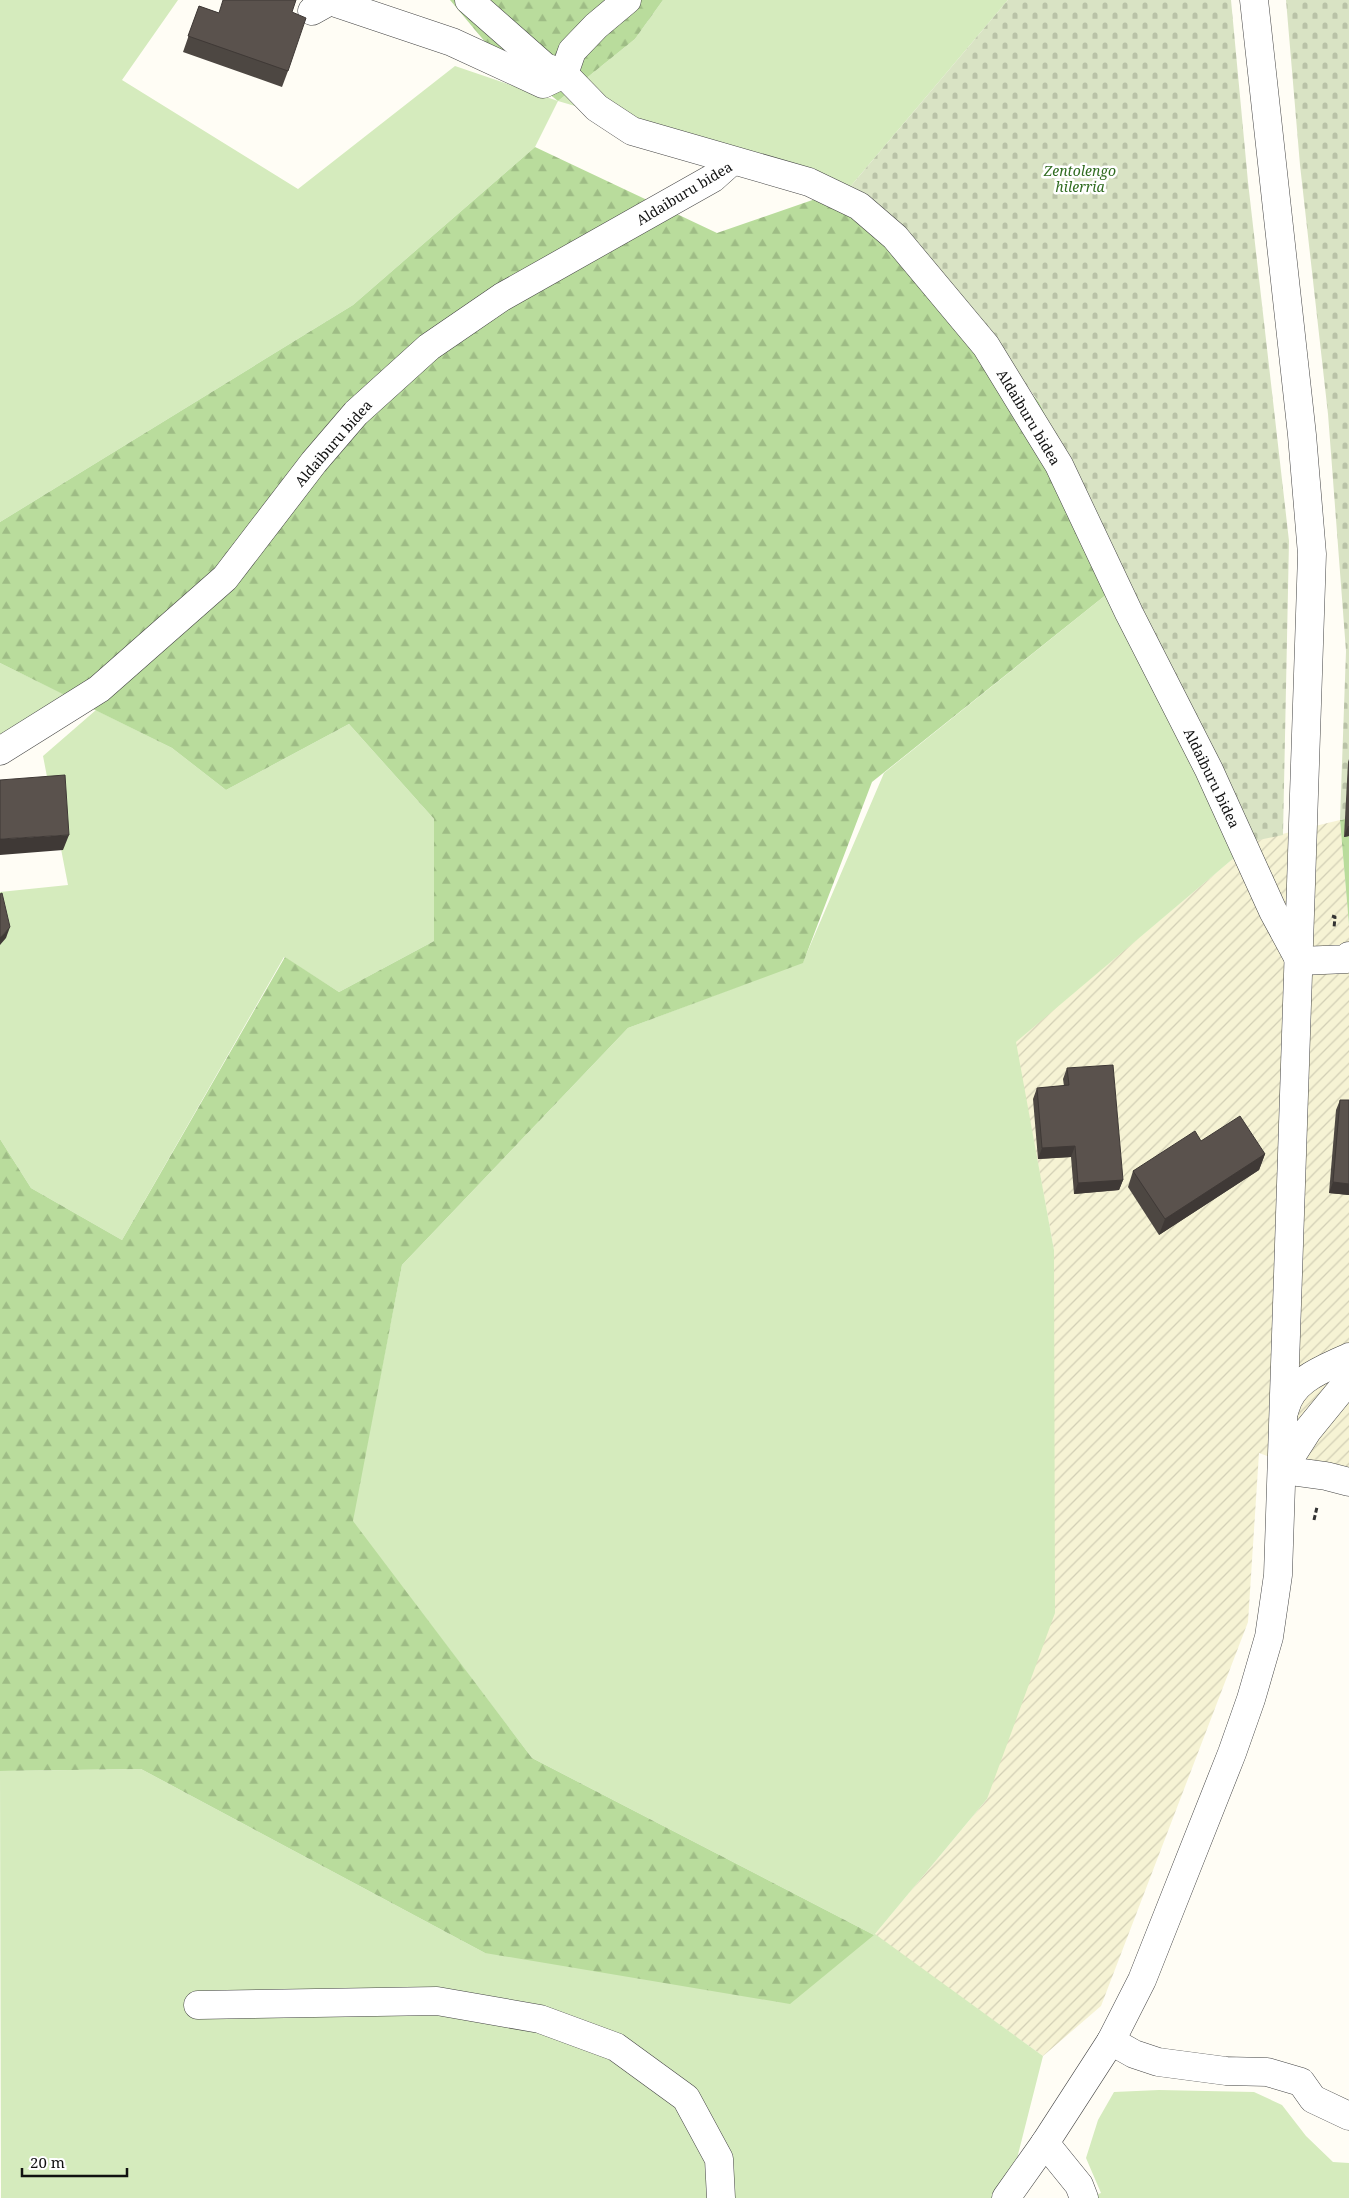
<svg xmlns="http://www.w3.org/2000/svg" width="1349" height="2198" viewBox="0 0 1349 2198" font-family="'Noto Serif',serif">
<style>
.farmland{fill:url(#farmland-furrows)}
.grass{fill:#d5ebbd}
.forest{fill:url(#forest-firs)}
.cemetery{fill:url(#cemetery-stones)}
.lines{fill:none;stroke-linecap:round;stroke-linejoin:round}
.minor-casing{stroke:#444;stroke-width:29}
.path{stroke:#333;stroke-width:3;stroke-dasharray:5 2.5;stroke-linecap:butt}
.minor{stroke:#fff;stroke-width:28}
.wall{fill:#4d4742}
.shaded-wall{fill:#3f3936}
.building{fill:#5a524d;stroke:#3f3936}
.labels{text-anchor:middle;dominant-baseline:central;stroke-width:5;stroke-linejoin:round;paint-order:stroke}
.park-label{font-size:14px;font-style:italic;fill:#2f6b1f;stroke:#fff}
.street-label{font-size:14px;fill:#111;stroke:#fff}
</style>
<defs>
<pattern id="farmland-furrows" width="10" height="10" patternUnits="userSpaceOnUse" patternTransform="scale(1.25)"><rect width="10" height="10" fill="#f6f3d4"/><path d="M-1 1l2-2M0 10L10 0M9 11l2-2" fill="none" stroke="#d2cfb5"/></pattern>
<pattern id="forest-firs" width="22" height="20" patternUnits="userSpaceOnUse" patternTransform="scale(1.25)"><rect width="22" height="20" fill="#b9dc9c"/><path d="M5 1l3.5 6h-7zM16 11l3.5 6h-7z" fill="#9ebc85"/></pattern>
<pattern id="cemetery-stones" width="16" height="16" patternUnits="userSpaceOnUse" patternTransform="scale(1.25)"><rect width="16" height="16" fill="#d9e3c4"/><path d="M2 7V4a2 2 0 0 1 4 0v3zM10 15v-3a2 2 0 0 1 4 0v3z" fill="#b9c2a7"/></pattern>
</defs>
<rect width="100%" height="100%" fill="#fffdf5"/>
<path class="farmland" d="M 1340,820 L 1349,925 L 1349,1486 L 1259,1453 L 1248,1622 L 1101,2006 L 1043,2056 L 874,1935 L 987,1799 L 1054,1250 L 1015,1042 L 1254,841 Z"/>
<g class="grass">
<path d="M 0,0 L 178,0 L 122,80 L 298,189 L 455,66 L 558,101 L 635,39 L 663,0 L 1008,0 L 850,187 L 558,101 L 535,147 L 353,305 L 0,522 Z"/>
<path d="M 1127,578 L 1254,841 L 1016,1042 L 1054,1250 L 1055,1613 L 987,1799 L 875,1934 L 1043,2056 L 1007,2198 L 1,2198 L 0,1771 L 141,1769 L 485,1953 L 874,1935 L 532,1758 L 352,1521 L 402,1265 L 628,1028 L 803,962 L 884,773 Z"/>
<path d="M 0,663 L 74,699 L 0,755 Z"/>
<path d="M 96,710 L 172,748 L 226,790 L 349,724 L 434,819 L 434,941 L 339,992 L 284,957 L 122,1240 L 31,1188 L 0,1139 L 0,892 L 68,885 L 43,756 Z"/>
<path d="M 1159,2090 L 1254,2092 L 1282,2105 L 1306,2136 L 1333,2162 L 1349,2163 L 1349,2198 L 1087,2198 L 1101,2193 L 1086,2158 L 1098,2120 L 1114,2092 Z"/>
</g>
<g class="forest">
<path d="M 450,0 L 663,0 L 635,39 L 558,101 L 486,43 Z"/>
<path d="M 535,147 L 717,233 L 850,187 L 1039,402 L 1127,578 L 872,782 L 803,963 L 628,1028 L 402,1265 L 353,1521 L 532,1758 L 874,1935 L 790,2004 L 485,1953 L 141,1769 L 0,1771 L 0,1139 L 31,1188 L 122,1240 L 285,957 L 339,992 L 434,941 L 434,819 L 349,724 L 226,790 L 172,748 L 0,663 L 0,522 L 353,305 Z"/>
<path d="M 1349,818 L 1349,925 L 1340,820 Z"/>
</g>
<g class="cemetery">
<path d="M 1008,0 L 1231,0 L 1248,182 L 1289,541 L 1283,835 L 1254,841 L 1217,759 L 1039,402 L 941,272 L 850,187 Z"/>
<path d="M 1286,0 L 1349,0 L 1349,818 L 1340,820 L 1346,651 L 1328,414 L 1300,165 Z"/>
</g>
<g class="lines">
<g class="minor-casing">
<g id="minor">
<path d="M 469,0 L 545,67 L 564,74 L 597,108 L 632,131 L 809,182 L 859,206 L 895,237 L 986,346 L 1059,465 L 1129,613 L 1209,770 L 1273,911 L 1300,961 L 1347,959 L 1349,956"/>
<path d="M 312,11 L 330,1 L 452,42 L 543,84 L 564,74 L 572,51 L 596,26 L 627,0"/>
<path d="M 0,751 L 99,689 L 225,578 L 314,462 L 356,413 L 429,347 L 502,297 L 713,178 L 732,161"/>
<path d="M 1285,1409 C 1292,1379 1324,1369 1349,1357"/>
<path d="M 1283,1469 L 1308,1430 L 1349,1380"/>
<path d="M 1282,1470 L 1326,1476 L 1349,1482"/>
<path d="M 198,2005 L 437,2001 L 540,2019 L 616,2047 L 686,2098 L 719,2159 L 721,2198"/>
<path d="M 1111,2041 L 1134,2054 L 1158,2062 L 1226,2071 L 1267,2072 L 1301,2082 L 1313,2099 L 1349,2116"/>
<path d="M 1045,2143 L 1079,2185 L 1084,2198"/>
<path d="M 1006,2198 L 1045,2143 L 1111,2041 L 1142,1980 L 1232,1753 L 1251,1699 L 1269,1637 L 1278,1575 L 1312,554 L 1302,435 L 1254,0"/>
</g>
</g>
<g class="path">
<path d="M 1332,916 L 1335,917 L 1334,928"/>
<path d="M 1314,1520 L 1317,1507"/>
</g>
<use href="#minor" class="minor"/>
</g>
<g class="wall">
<path d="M 199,6 L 219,13 L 292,12 L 288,71 L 282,87 L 183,52 Z"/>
<path d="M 1349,759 L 1349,836 L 1344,837 L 1348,762 Z"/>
<path d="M 1067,1068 L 1123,1180 L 1119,1190 L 1074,1194 L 1071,1157 L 1038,1159 L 1033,1099 L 1037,1088 L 1064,1086 L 1063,1079 Z"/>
<path d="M 1340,1100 L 1349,1100 L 1349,1195 L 1329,1193 L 1336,1110 Z"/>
<path d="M 1201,1141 L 1265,1154 L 1259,1170 L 1159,1235 L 1128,1187 L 1133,1171 Z"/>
</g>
<g class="shaded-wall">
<path d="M 1348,826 L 1349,826 L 1349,836 L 1344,837 Z"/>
<path d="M 69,835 L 63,850 L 0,855 L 0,839 Z"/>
<path d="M 10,927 L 6,938 L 0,945 L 0,938 Z"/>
<path d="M 1075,1146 L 1071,1157 L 1038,1159 L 1042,1148 Z"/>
<path d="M 1265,1154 L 1259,1170 L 1159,1235 L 1165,1219 Z"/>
<path d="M 1123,1180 L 1119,1190 L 1074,1194 L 1078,1183 Z"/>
<path d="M 1333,1182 L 1349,1184 L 1349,1195 L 1329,1193 Z"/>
</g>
<g class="building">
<path d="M 223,0 L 296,0 L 292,12 L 306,18 L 288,71 L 188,36 L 199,6 L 219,13 Z"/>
<path d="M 65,775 L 69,835 L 0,839 L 0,780 Z"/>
<path d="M 2,893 L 10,927 L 0,938 L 0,894 Z"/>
<path d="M 1113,1065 L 1123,1180 L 1078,1183 L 1075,1146 L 1042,1148 L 1037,1088 L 1069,1085 L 1067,1068 Z"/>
<path d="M 1340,1100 L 1349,1100 L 1349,1184 L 1333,1182 Z"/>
<path d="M 1240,1116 L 1265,1154 L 1165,1219 L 1133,1171 L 1195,1131 L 1201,1141 Z"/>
</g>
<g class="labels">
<g class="park-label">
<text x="1080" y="170">Zentolengo<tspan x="1080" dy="16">hilerria</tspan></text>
</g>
<g class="street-label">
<text transform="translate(684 193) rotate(-31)">Aldaiburu bidea</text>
<text transform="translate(1029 417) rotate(59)">Aldaiburu bidea</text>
<text transform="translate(333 443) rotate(-49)">Aldaiburu bidea</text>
<text transform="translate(1212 778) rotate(64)">Aldaiburu bidea</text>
</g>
</g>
<path d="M22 2168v8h105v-8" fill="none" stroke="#111111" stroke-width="2.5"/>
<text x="30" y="2168" font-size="15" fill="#111111" stroke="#ffffff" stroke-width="4" paint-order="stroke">20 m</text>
</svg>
